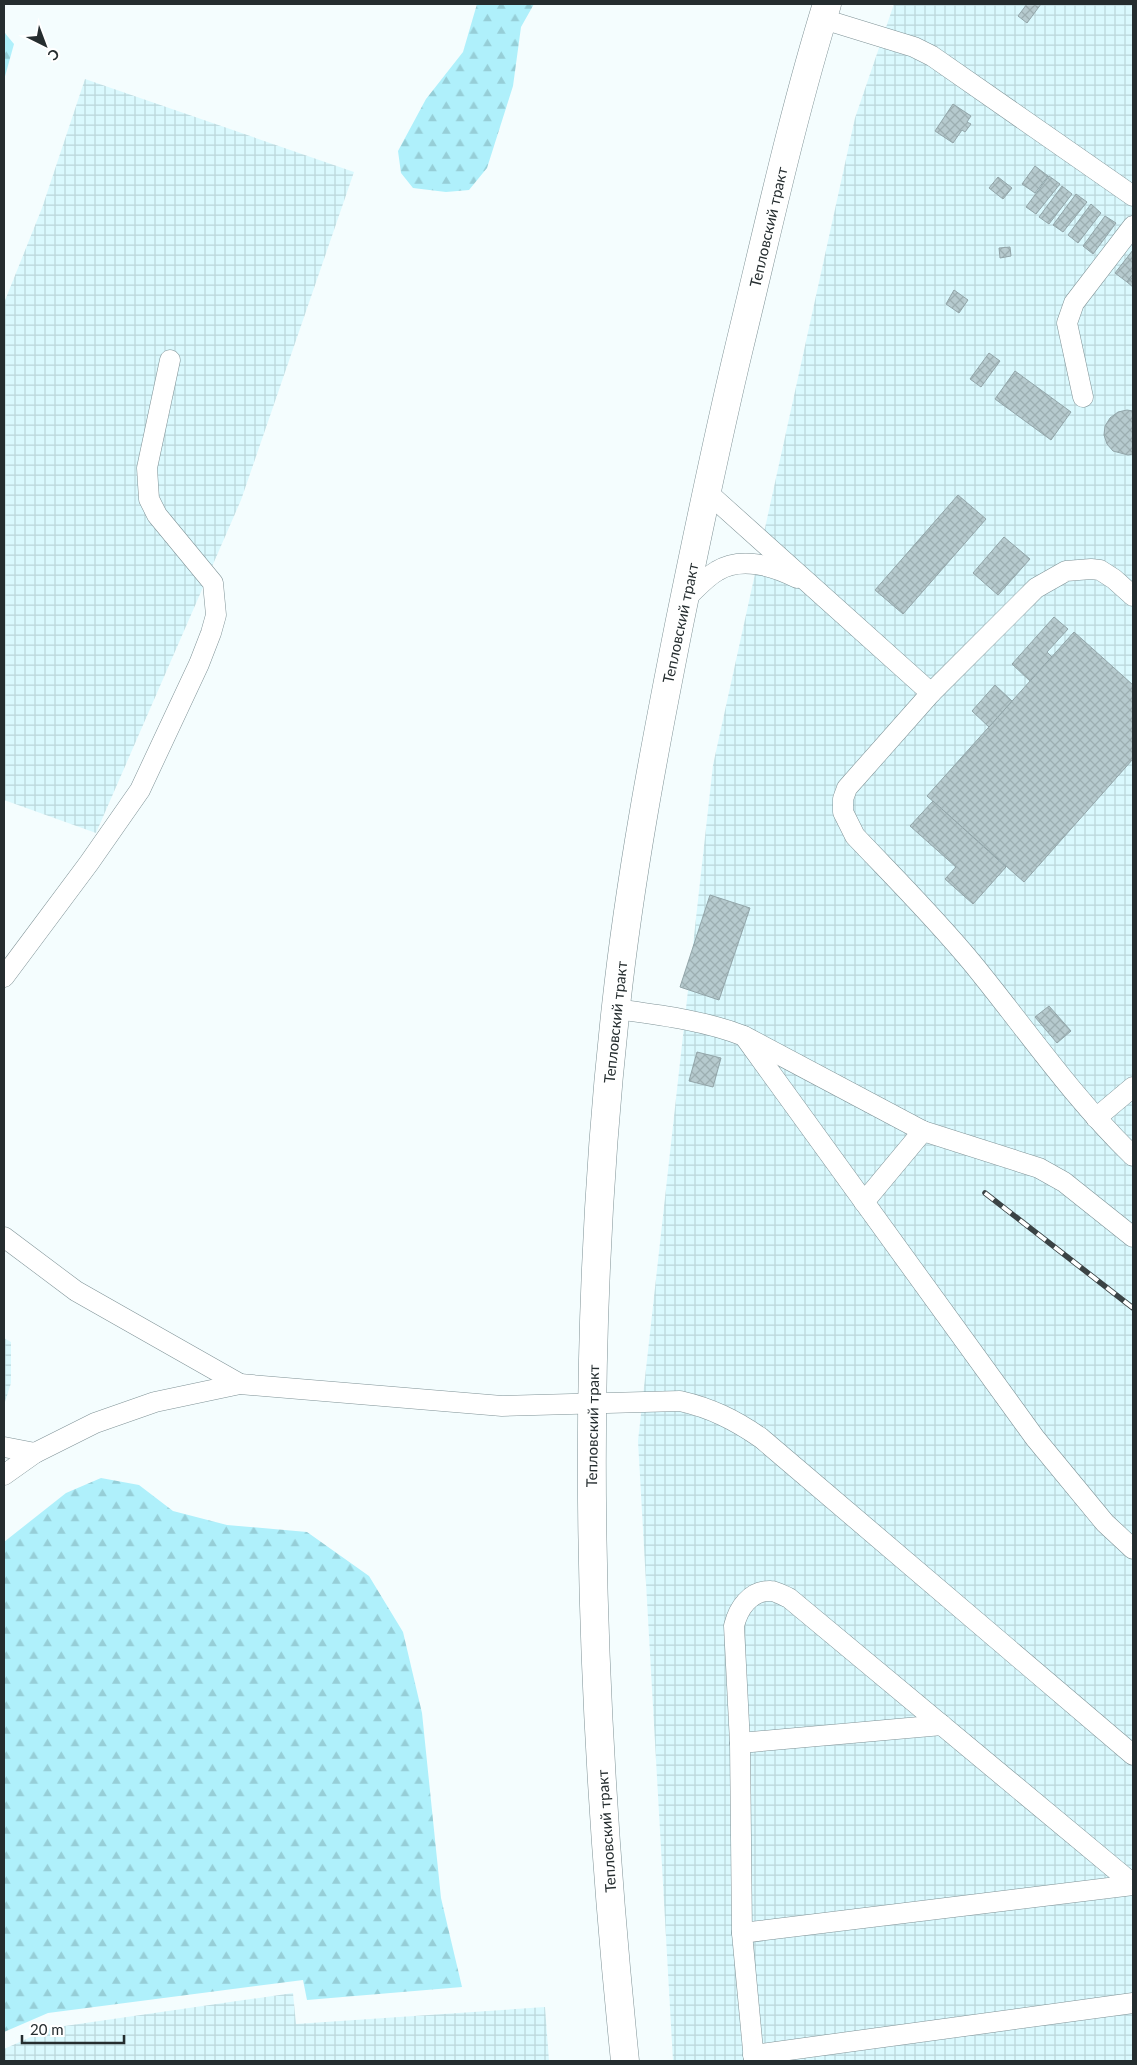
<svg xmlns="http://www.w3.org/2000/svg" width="1137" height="2065" viewBox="0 0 1137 2065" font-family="Lato,sans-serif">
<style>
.industrial{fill:url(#industrial-grid)}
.forest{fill:url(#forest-firs)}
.building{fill:url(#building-cross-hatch);stroke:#92a5a9}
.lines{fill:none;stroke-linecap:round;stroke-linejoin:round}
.service-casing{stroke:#7f9296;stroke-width:21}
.primary-casing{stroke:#7f9296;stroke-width:29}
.service{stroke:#fff;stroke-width:20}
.primary{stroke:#fff;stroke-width:28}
.rail-casing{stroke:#3b4345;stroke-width:5.5}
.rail{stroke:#fff;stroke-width:4;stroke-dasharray:11;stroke-linecap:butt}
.labels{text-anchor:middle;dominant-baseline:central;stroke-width:4.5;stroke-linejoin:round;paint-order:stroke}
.street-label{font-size:15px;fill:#252d2f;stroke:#fff}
</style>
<defs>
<pattern id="industrial-grid" width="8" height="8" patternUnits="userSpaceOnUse" patternTransform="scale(1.25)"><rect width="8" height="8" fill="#daf9fe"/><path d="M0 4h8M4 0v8" fill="none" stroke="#bbd6da"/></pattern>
<pattern id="forest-firs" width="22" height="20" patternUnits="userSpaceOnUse" patternTransform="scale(1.25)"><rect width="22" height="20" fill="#aff0fb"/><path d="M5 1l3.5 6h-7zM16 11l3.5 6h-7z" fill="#96ced7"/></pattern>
<pattern id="building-cross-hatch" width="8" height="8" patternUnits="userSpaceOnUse" patternTransform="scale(1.25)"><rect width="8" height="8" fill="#b6cace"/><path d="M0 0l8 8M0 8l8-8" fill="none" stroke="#9caeb1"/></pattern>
</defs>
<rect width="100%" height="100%" fill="#f4fdfe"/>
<g class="industrial">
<path d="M 894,4 L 1133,4 L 1133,2061 L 673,2061 L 638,1441 L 713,765 L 855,118 Z"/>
<path d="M 85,79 L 354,172 L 241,500 L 96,833 L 4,800 L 4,303 L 42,208 Z"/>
<path d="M 4,1338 L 11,1342 L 11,1383 L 4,1405 Z"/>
<path d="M 293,1993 L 296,2024 L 545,2007 L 549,2061 L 4,2061 L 4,2049 L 51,2028 Z"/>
</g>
<g class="forest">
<path d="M 477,4 L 534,4 L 521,27 L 513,86 L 487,168 L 469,190 L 446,192 L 413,188 L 401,173 L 398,151 L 426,99 L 463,52 Z"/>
<path d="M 4,32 L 14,44 L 4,80 Z"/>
<path d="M 101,1478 L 139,1485 L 173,1511 L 227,1525 L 307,1532 L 369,1576 L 403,1632 L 422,1713 L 441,1898 L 462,1987 L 307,2000 L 303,1980 L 48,2013 L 4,2032 L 4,1542 L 66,1493 Z"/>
</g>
<g class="building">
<path d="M 1027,4 L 1041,4 L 1027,23 L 1018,16 Z"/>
<path d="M 953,104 L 971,116 L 967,122 L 971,124 L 965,132 L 962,130 L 953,143 L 935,131 Z"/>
<path d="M 1035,166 L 1048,176 L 1035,193 L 1022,184 Z"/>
<path d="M 1049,176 L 1060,184 L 1036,214 L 1026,207 Z"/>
<path d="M 998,177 L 1012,188 L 1003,199 L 989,188 Z"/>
<path d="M 1062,186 L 1072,194 L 1049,224 L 1039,217 Z"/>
<path d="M 1076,194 L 1087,202 L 1063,232 L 1053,225 Z"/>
<path d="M 1091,204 L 1101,213 L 1078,243 L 1068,235 Z"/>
<path d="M 1105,216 L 1116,223 L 1093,254 L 1083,246 Z"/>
<path d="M 1010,247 L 1011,256 L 1000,258 L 999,248 Z"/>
<path d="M 1133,250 L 1133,274 L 1127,282 L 1115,273 Z"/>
<path d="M 1133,274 L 1133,287 L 1127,282 Z"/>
<path d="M 954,290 L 968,300 L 959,313 L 946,304 Z"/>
<path d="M 989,353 L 1000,361 L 981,387 L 970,379 Z"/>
<path d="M 1015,371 L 1071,412 L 1051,440 L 995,399 Z"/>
<path d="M 1127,410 L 1133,411 L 1133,454 L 1128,455 L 1113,451 L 1107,444 L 1104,435 L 1105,426 L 1110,418 L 1118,412 Z"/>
<path d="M 958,495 L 986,519 L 903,614 L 875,590 Z"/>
<path d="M 1004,537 L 1030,559 L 998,595 L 973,573 Z"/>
<path d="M 1054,617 L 1068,629 L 1047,652 L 1052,657 L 1030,681 L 1012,664 Z"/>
<path d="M 1074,632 L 1133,685 L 1133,759 L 1024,882 L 927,796 Z"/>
<path d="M 995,685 L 1012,701 L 989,727 L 972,711 Z"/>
<path d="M 933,801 L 1006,867 L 973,904 L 945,879 L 956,867 L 910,826 Z"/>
<path d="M 710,895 L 750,908 L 719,1000 L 680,987 Z"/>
<path d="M 1049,1006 L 1071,1031 L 1057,1043 L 1035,1017 Z"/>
<path d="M 697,1052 L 721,1058 L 713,1087 L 689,1081 Z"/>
</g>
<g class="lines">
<g class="service-casing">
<g id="service">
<path d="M 823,19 L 914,47 L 932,56 L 1133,196"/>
<path d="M 1083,397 L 1067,323 L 1074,303 L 1133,226"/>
<path d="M 707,492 L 931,693"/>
<path d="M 1133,596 L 1114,579 L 1100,570 L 1091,569 L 1066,571 L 1036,588 L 931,693 L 847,788 L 843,799 L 843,812 L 855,836 C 895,878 936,919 973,964 C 1026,1029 1073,1098 1133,1156"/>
<path d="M 685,599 C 695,590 705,578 717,571 C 741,556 774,566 797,578"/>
<path d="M 4,977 L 89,863 L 140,790 L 199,664 L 211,633 L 216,615 L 213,583 L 157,515 L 149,499 L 147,468 L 170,360"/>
<path d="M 615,1009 C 659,1015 703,1020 744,1036 L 923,1131 L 1039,1168 L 1064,1182 L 1133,1237"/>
<path d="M 744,1036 L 1035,1438 L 1105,1523 L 1133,1549"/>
<path d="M 1096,1118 L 1133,1087"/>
<path d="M 864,1202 L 923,1131"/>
<path d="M 4,1237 L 76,1291 L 240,1384"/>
<path d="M 4,1447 L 35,1453"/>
<path d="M 4,1475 L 35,1453 L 95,1423 L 155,1402 L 240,1384 L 502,1406 L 680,1401 C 711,1408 735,1420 761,1438 L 1133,1755"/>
<path d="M 740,1743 L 942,1725"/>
<path d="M 742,1933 L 1133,1885"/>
<path d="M 753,2055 L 1133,2003"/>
<path d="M 754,2061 L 742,1933 L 740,1743 L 734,1626 C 738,1609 750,1590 771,1591 C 776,1591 784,1596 789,1598 L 1133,1884"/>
</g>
</g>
<g class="primary-casing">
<path id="primary" d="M 625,2061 C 589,1711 577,1357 616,1006 C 630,878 654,751 679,625 C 698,532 717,440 739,348 C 767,233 792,117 827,4"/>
</g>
<use href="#service" class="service"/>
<use href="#primary" class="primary"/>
<g class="rail-casing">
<path id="rail" d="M 985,1193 L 1133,1308"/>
</g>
<use href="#rail" class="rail"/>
</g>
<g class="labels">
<g class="street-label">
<text transform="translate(768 227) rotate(-77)">Тепловский тракт</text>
<text transform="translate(680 623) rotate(-78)">Тепловский тракт</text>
<text transform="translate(615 1022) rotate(-84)">Тепловский тракт</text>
<text transform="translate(592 1426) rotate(-89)">Тепловский тракт</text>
<text transform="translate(606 1831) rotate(-94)">Тепловский тракт</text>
</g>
</g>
<rect width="1137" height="2065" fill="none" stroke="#252d2f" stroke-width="10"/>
<g transform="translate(45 45) rotate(138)" stroke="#ffffff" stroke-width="4" paint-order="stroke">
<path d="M0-4L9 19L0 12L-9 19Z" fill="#252d2f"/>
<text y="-8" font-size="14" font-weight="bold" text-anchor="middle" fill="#252d2f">С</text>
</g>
<path d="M22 2035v8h102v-8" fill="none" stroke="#252d2f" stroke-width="2.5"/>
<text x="30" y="2035" font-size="15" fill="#252d2f" stroke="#ffffff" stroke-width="4" paint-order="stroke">20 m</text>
</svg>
